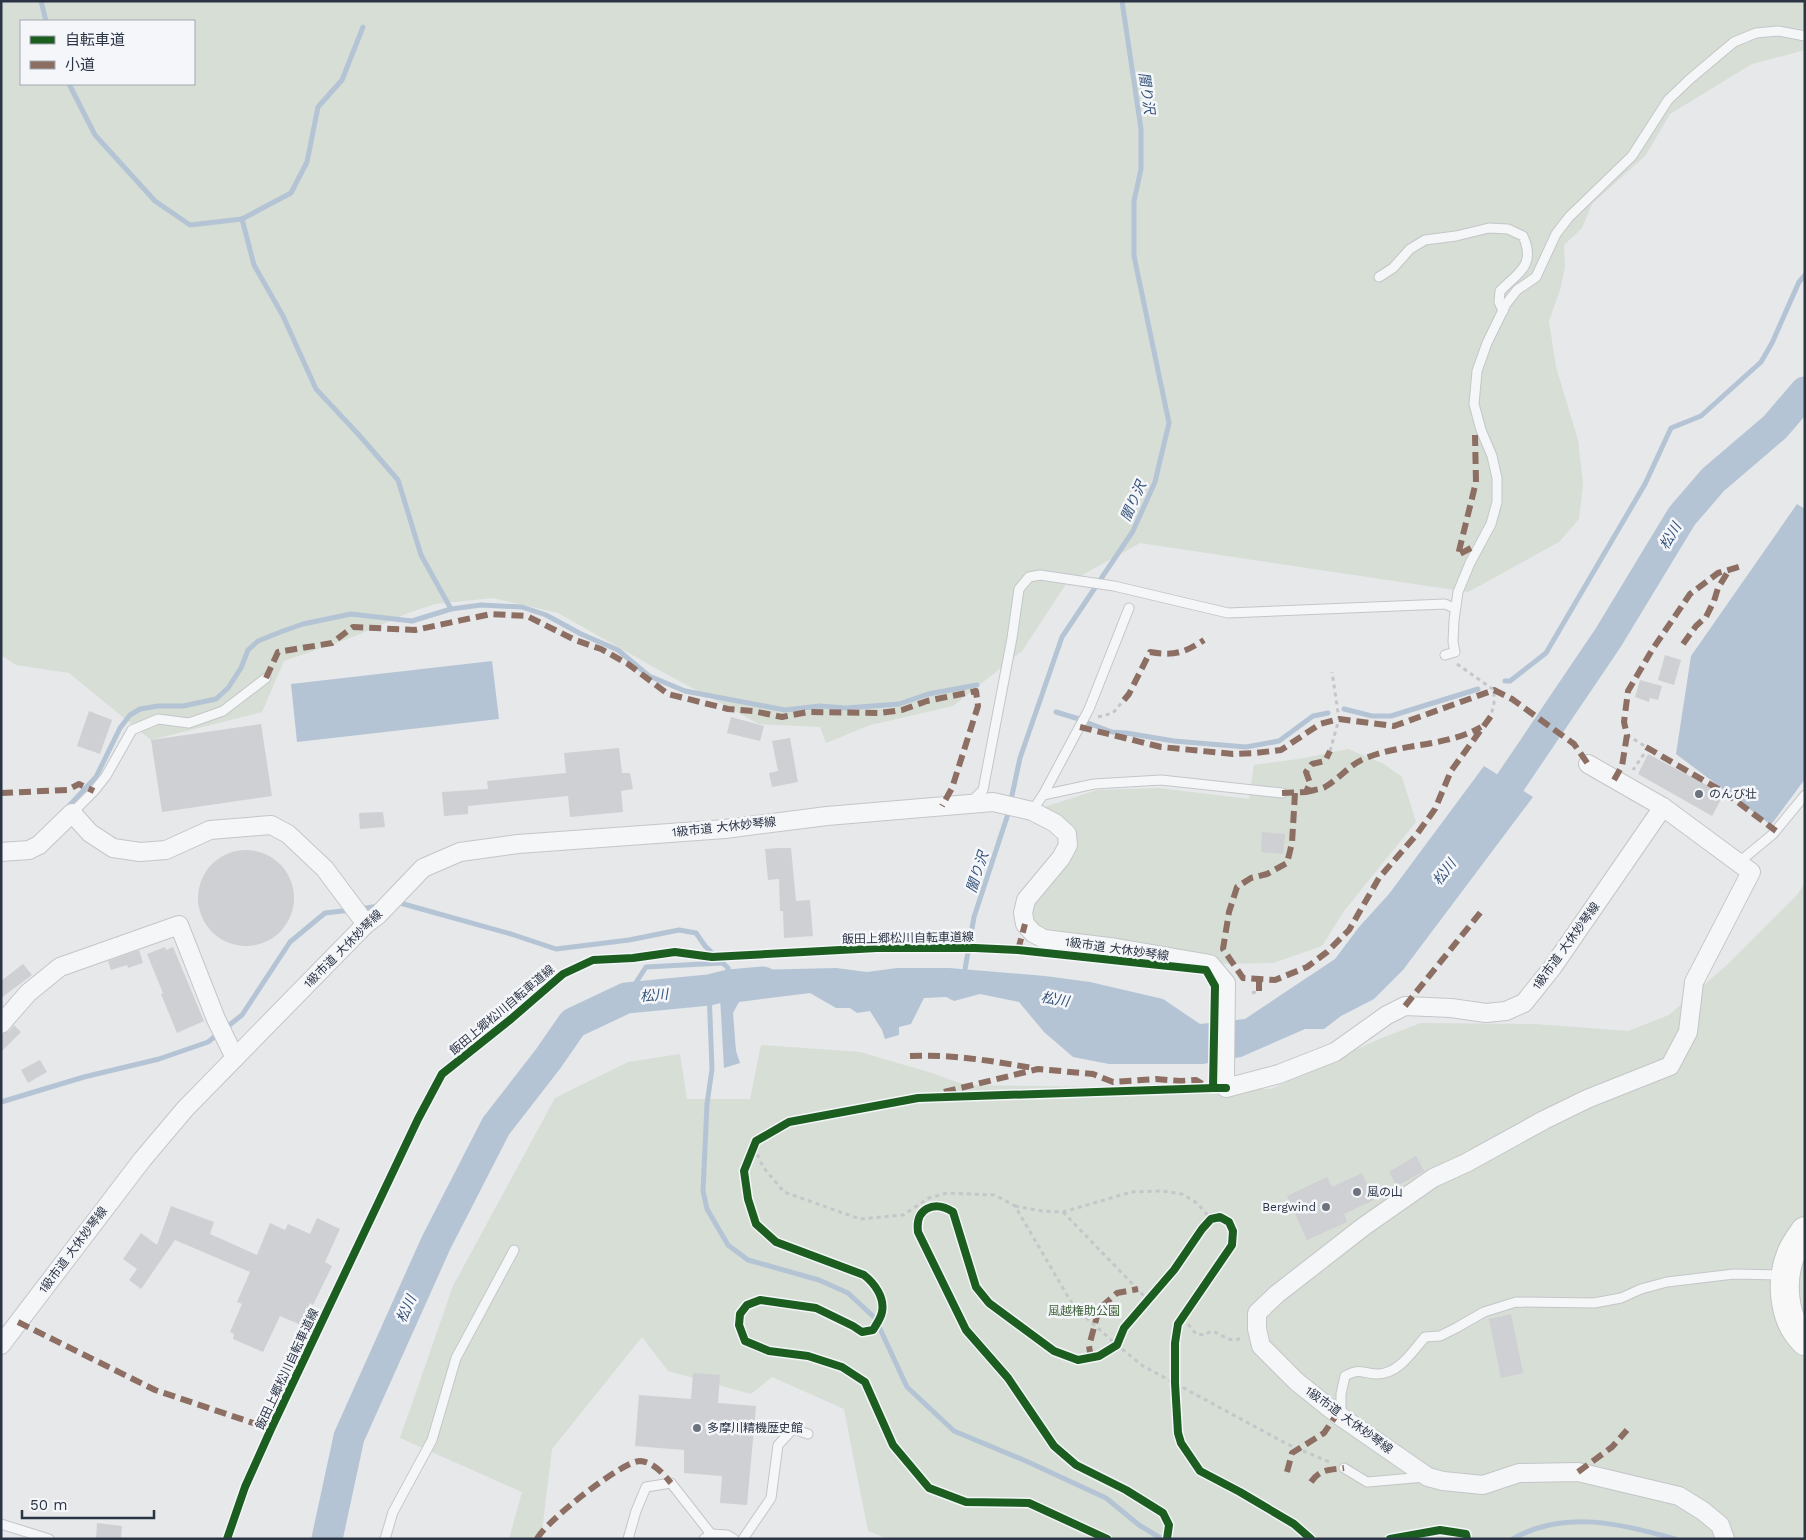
<svg xmlns="http://www.w3.org/2000/svg" width="1806" height="1540" viewBox="0 0 1806 1540" font-family="'Work Sans','Noto Sans JP',sans-serif">
<style>
.green{fill:#d6ded6;fill-rule:evenodd}
.water{fill:#b4c4d5}
.lines{fill:none;stroke-linecap:round;stroke-linejoin:round}
.stream{stroke:#b4c4d5;stroke-width:5}
.river{stroke:#b4c4d5;stroke-width:31}
.building{fill:#ced0d3}
.lane-casing{stroke:#c4c6c8;stroke-width:11}
.street-casing{stroke:#c4c6c8;stroke-width:20}
.primary-casing{stroke:#c2c5c8;stroke-width:30}
.path{stroke:#c5c6ca;stroke-width:3;stroke-dasharray:4 4;stroke-linecap:butt}
.lane{stroke:#f5f6f7;stroke-width:9}
.street{stroke:#f5f6f7;stroke-width:18}
.primary{stroke:#f8f8f8;stroke-width:28}
.quiet{stroke:#8d6e63;stroke-width:6;stroke-dasharray:12 6;stroke-linecap:butt}
.cycleway-casing{stroke:#f4f6f9;stroke-width:11}
.cycleway{stroke:#1b5e20;stroke-width:8}
.poi-dot{fill:#6c737f;stroke:#f4f6f9;stroke-width:2}
.labels{text-anchor:middle;dominant-baseline:central;stroke-width:5;stroke-linejoin:round;paint-order:stroke}
.poi-label{font-size:12px;fill:#2b3445;stroke:#f4f6f9;text-anchor:start}
.street-label{font-size:12px;fill:#2b3445;stroke:#f4f6f9}
.park-label{font-size:12px;fill:#3f6138;stroke:#f4f6f9}
.water-label{font-size:14px;font-style:italic;fill:#34527a;stroke:#f4f6f9}
</style>
<rect width="100%" height="100%" fill="#e6e8ea"/>
<g class="green">
<path d="M 1,1 L 1805,1 L 1805,50 L 1752,64 L 1670,114 L 1646,155 L 1592,204 L 1582,228 L 1564,245 L 1565,267 L 1560,290 L 1549,321 L 1556,367 L 1578,440 L 1583,484 L 1579,519 L 1559,542 L 1468,592 L 1140,543 L 1066,584 L 1022,651 L 953,706 L 870,725 L 826,743 L 820,727 L 759,724 L 657,669 L 558,613 L 493,598 L 435,604 L 408,613 L 353,637 L 284,661 L 262,712 L 151,740 L 69,673 L 16,665 L 1,655 ZM 21,21 L 194,21 L 194,84 L 21,84 Z"/>
<path d="M 1348,749 L 1384,764 L 1402,777 L 1416,822 L 1344,911 L 1322,946 L 1273,963 L 1210,964 L 1033,933 L 1026,900 L 1068,845 L 1032,811 L 1097,790 L 1159,788 L 1249,799 L 1254,765 L 1299,759 Z"/>
<path d="M 1805,882 L 1805,1539 L 888,1539 L 868,1531 L 844,1409 L 772,1377 L 751,1394 L 668,1371 L 642,1337 L 552,1449 L 541,1539 L 509,1539 L 522,1492 L 400,1438 L 453,1286 L 555,1098 L 628,1062 L 680,1054 L 687,1099 L 750,1099 L 761,1045 L 860,1052 L 932,1073 L 965,1085 L 1271,1089 L 1379,1039 L 1421,1023 L 1535,1024 L 1628,1031 L 1669,1015 L 1728,964 L 1798,894 Z"/>
</g>
<g class="water">
<path d="M 1797,504 L 1805,509 L 1805,779 L 1771,825 L 1676,754 L 1691,656 Z"/>
<path d="M 492,661 L 499,719 L 297,742 L 291,684 Z"/>
<path d="M 1484,766 L 1533,797 L 1403,970 L 1374,999 L 1341,1016 L 1324,1029 L 1305,1029 L 1241,1057 L 1203,1064 L 1109,1064 L 1073,1057 L 1044,1032 L 1019,1002 L 980,994 L 954,1001 L 946,997 L 924,998 L 911,1024 L 899,1027 L 899,1035 L 885,1039 L 882,1030 L 870,1011 L 857,1013 L 850,1008 L 836,1008 L 810,993 L 739,1002 L 733,1013 L 736,1051 L 740,1063 L 724,1068 L 719,978 L 754,970 L 836,968 L 867,972 L 897,968 L 949,968 L 1045,976 L 1090,982 L 1163,999 L 1200,1024 L 1245,1019 L 1335,959 L 1359,927 L 1389,894 Z"/>
</g>
<g class="lines">
<g class="stream">
<path d="M 41,1 L 46,21"/>
<path d="M 69,84 L 95,135 L 155,201 L 190,225 L 242,219 L 291,193 L 307,162 L 318,107 L 342,80 L 363,27"/>
<path d="M 242,219 L 254,265 L 283,316 L 316,389 L 359,435 L 398,480 L 421,555 L 451,609"/>
<path d="M 1505,681 L 1510,681 L 1546,653 L 1645,484 L 1671,428 L 1701,416 L 1761,362 L 1772,343 L 1799,282 L 1805,275"/>
<path d="M 1344,709 L 1372,716 L 1391,716 L 1478,689"/>
<path d="M 1056,712 L 1079,719"/>
<path d="M 1088,723 L 1112,732 L 1126,733 L 1174,741 L 1246,747 L 1279,741 L 1313,716 L 1328,713"/>
<path d="M 67,808 L 96,777 L 120,728 L 130,715 L 140,709 L 158,706 L 183,706 L 216,699 L 228,688 L 241,668 L 248,650 L 258,641 L 283,631 L 303,624 L 351,614 L 412,621 L 451,609 L 481,605 L 522,607 L 546,615 L 581,634 L 618,650 L 649,676 L 685,691 L 785,710 L 820,706 L 846,708 L 899,704 L 928,694 L 977,685"/>
<path d="M 394,904 L 400,903 L 511,934 L 556,949 L 629,940 L 679,930 L 696,933 L 705,946 L 728,968 L 729,982"/>
<path d="M 360,909 L 379,906"/>
<path d="M 964,975 L 974,917 L 1008,814 L 1020,758 L 1062,637 L 1133,531 L 1155,482 L 1169,423 L 1134,256 L 1134,201 L 1141,169 L 1141,129 L 1122,1"/>
<path d="M 709,990 L 712,1069 L 707,1104 L 703,1191 L 707,1209 L 728,1245 L 748,1260 L 819,1280 L 848,1293 L 875,1318 L 907,1387 L 954,1431 L 1026,1461 L 1106,1498 L 1139,1525 L 1162,1539"/>
<path d="M 626,998 L 646,967 L 722,963"/>
<path d="M 1,1102 L 84,1077 L 159,1059 L 208,1042 L 242,1015 L 290,942 L 325,913 L 351,910"/>
<path d="M 1513,1539 C 1563,1509 1623,1524 1675,1539"/>
</g>
<g class="river">
<path d="M 1483,817 L 1510,783 L 1608,638 L 1682,516 L 1713,480 L 1775,427 L 1805,392"/>
<path d="M 327,1539 L 349,1437 L 436,1243 L 496,1126 L 548,1059 L 573,1023 L 626,998 L 709,990 L 729,985 L 763,982"/>
</g>
</g>
<g class="building">
<path d="M 1665,655 L 1681,660 L 1674,685 L 1658,680 Z"/>
<path d="M 1640,680 L 1662,686 L 1658,700 L 1650,698 L 1649,702 L 1635,697 Z"/>
<path d="M 89,711 L 112,720 L 100,754 L 77,746 Z"/>
<path d="M 731,717 L 764,726 L 760,741 L 727,733 Z"/>
<path d="M 261,724 L 272,796 L 162,812 L 151,740 Z"/>
<path d="M 790,738 L 798,782 L 772,787 L 769,773 L 778,771 L 772,741 Z"/>
<path d="M 619,748 L 622,773 L 630,773 L 633,789 L 621,791 L 623,812 L 570,817 L 568,796 L 468,806 L 468,814 L 444,816 L 442,792 L 488,789 L 487,781 L 566,773 L 564,753 Z"/>
<path d="M 1648,754 L 1724,794 L 1712,816 L 1638,774 Z"/>
<path d="M 383,812 L 385,827 L 360,829 L 359,813 Z"/>
<path d="M 1262,832 L 1285,834 L 1283,854 L 1261,852 Z"/>
<path d="M 779,848 L 791,848 L 796,901 L 810,900 L 813,936 L 784,938 L 783,911 L 780,911 L 779,879 L 768,880 L 765,849 Z"/>
<circle cx="246" cy="898" r="48"/>
<path d="M 165,947 L 166,950 L 173,947 L 204,1021 L 177,1033 L 161,994 L 163,993 L 147,954 Z"/>
<path d="M 139,950 L 143,963 L 128,968 L 127,965 L 111,970 L 108,961 Z"/>
<path d="M 23,964 L 32,975 L 1,998 L 1,981 Z"/>
<path d="M 14,1025 L 21,1032 L 1,1052 L 1,1034 L 9,1031 Z"/>
<path d="M 40,1060 L 47,1072 L 28,1083 L 21,1070 Z"/>
<path d="M 1416,1156 L 1424,1171 L 1397,1186 L 1389,1172 Z"/>
<path d="M 1362,1173 L 1374,1200 L 1344,1214 L 1347,1222 L 1307,1240 L 1287,1196 L 1327,1177 L 1332,1187 Z"/>
<path d="M 171,1206 L 214,1222 L 210,1234 L 257,1255 L 270,1223 L 285,1230 L 288,1224 L 310,1234 L 317,1218 L 340,1229 L 325,1262 L 332,1266 L 313,1305 L 310,1303 L 301,1325 L 280,1316 L 263,1352 L 233,1339 L 234,1334 L 230,1332 L 242,1304 L 237,1302 L 250,1272 L 175,1240 L 141,1289 L 129,1280 L 137,1269 L 123,1259 L 141,1233 L 157,1245 Z"/>
<path d="M 1511,1314 L 1523,1373 L 1501,1378 L 1489,1319 Z"/>
<path d="M 693,1373 L 720,1375 L 718,1403 L 756,1406 L 747,1505 L 720,1503 L 722,1476 L 684,1473 L 684,1450 L 635,1446 L 639,1395 L 691,1399 Z"/>
<path d="M 97,1523 L 122,1526 L 121,1539 L 96,1539 Z"/>
</g>
<g class="lines">
<g class="lane-casing">
<g id="lane">
<path d="M 1379,277 L 1393,268 L 1410,249 L 1425,240 L 1456,236 L 1489,228 L 1508,229 L 1523,236 C 1536,265 1519,272 1500,291 L 1499,302 L 1503,311"/>
<path d="M 1445,655 L 1455,652 L 1453,642 L 1454,620 L 1458,592 L 1470,563 L 1491,524 L 1497,502 L 1497,478 L 1492,456 L 1481,430 L 1474,404 L 1477,371 L 1487,343 L 1506,304 L 1517,290 L 1536,277 L 1556,234 L 1569,217 L 1632,156 L 1668,100 L 1690,79 L 1734,42 L 1756,33 L 1778,31 L 1805,36"/>
<path d="M 1043,795 L 1094,784 L 1161,780 L 1282,793"/>
<path d="M 971,802 L 983,790 L 1012,638 L 1019,589 L 1029,577 L 1040,575 L 1114,586 L 1228,613 L 1445,604 L 1454,608"/>
<path d="M 1032,811 L 1043,795 L 1089,709 L 1129,608"/>
<path d="M 72,813 L 94,791 L 106,776 L 132,730 L 158,719 L 189,723 L 223,711 L 266,678"/>
<path d="M 1738,863 L 1773,834 L 1805,795"/>
<path d="M 1341,1416 L 1341,1394 L 1345,1376 C 1360,1368 1361,1373 1376,1374 C 1398,1375 1412,1352 1425,1337 L 1440,1336 L 1456,1328 L 1484,1312 L 1516,1302 L 1594,1303 L 1621,1298 L 1641,1289 L 1667,1282 L 1734,1274 L 1782,1275"/>
<path d="M 1344,1468 L 1367,1482 L 1425,1477"/>
<path d="M 1,1524 L 49,1539"/>
<path d="M 385,1539 L 393,1512 L 432,1440 L 456,1358 L 514,1250"/>
<path d="M 628,1539 L 636,1511 L 646,1487 L 671,1483 L 711,1534"/>
<path d="M 704,1539 L 711,1534 L 727,1535 L 734,1539"/>
<path d="M 743,1539 L 771,1498 L 778,1445 L 793,1429 L 808,1434"/>
</g>
</g>
<g class="street-casing">
<g id="street">
<path d="M 1588,764 L 1663,807 L 1751,872 L 1694,982 L 1688,1032 L 1670,1066 L 1587,1099 L 1544,1120 L 1466,1163 L 1433,1178 L 1363,1227 L 1277,1294 L 1257,1313 L 1257,1329 L 1261,1346 L 1297,1382 L 1337,1414 L 1428,1477 L 1443,1481 L 1483,1485 L 1519,1473 L 1578,1472 L 1679,1496 L 1703,1511 L 1720,1525 L 1725,1539"/>
<path d="M 1,852 L 29,850 L 39,845 L 72,813 L 90,833 L 113,848 L 140,852 L 166,850 L 210,830 L 271,825 L 288,834 L 325,869 L 366,924"/>
<path d="M 1,1024 L 28,993 L 60,967 L 179,925 L 216,1019 L 235,1058"/>
<path d="M 1,1345 L 142,1160 L 185,1109 L 366,924 L 378,915 L 423,868 L 460,852 L 518,844 L 725,829 L 827,816 L 993,802 L 1032,811 L 1055,823 L 1067,834 L 1068,845 L 1061,858 L 1026,900 L 1023,913 L 1025,924 L 1033,933 L 1044,939 L 1117,948 L 1210,964 L 1226,983 L 1225,1072 L 1226,1088 L 1279,1074 L 1335,1052 L 1387,1015 L 1405,1006 L 1451,1008 L 1486,1013 L 1506,1011 L 1524,1003 L 1552,968 L 1663,807"/>
</g>
</g>
<g class="primary-casing">
<path id="primary" d="M 1805,1231 C 1800,1238 1794,1246 1791,1254 C 1780,1281 1783,1320 1805,1341"/>
</g>
<g class="path">
<path d="M 1457,664 L 1494,690 L 1494,703 L 1491,716"/>
<path d="M 1098,717 L 1113,713 L 1124,700"/>
<path d="M 1627,735 L 1648,748 L 1633,770"/>
<path d="M 1330,751 L 1339,719 L 1332,672"/>
<path d="M 1252,993 L 1259,991"/>
<path d="M 754,1147 L 763,1167 L 784,1192 L 860,1219 L 903,1215 L 929,1198 L 947,1193 L 995,1195 L 1015,1206 L 1074,1307 L 1117,1345 L 1143,1366 L 1287,1444 L 1332,1463"/>
<path d="M 1015,1206 L 1042,1211 L 1063,1212 L 1131,1192 L 1162,1191 L 1182,1194 L 1197,1203 L 1211,1219"/>
<path d="M 1063,1212 L 1148,1300"/>
<path d="M 1183,1318 L 1196,1334 L 1205,1335 L 1211,1331 C 1224,1334 1229,1345 1243,1337"/>
</g>
<use href="#lane" class="lane"/>
<use href="#street" class="street"/>
<use href="#primary" class="primary"/>
<g class="quiet">
<path d="M 1471,548 L 1458,555 L 1476,482 L 1475,435"/>
<path d="M 1683,644 L 1696,626 L 1706,617 L 1714,601 L 1718,588 L 1729,570"/>
<path d="M 266,678 L 278,652 L 332,643 L 353,627 L 415,630 L 491,614 L 527,616 L 575,640 L 601,649 L 628,664 L 668,694 L 728,709 L 753,711 L 782,717 L 808,712 L 880,713 L 902,710 L 927,701 L 976,691 L 978,706 L 952,788 L 942,806"/>
<path d="M 1124,700 L 1129,694 L 1150,652 C 1174,656 1184,653 1204,640"/>
<path d="M 1080,727 L 1161,747 L 1233,754 L 1255,753 L 1281,750 L 1320,724 L 1339,719 L 1394,726 L 1494,690 L 1512,699 L 1574,744 L 1588,764"/>
<path d="M 1646,747 L 1727,794 L 1776,831"/>
<path d="M 1614,780 L 1622,766 L 1627,735 L 1624,722 L 1628,691 L 1652,650 L 1690,594 L 1718,573 L 1742,566"/>
<path d="M 1306,792 C 1312,790 1319,790 1325,787 C 1339,779 1350,764 1366,758 C 1403,743 1446,747 1481,727"/>
<path d="M 1,793 L 67,790 L 79,784 L 94,791"/>
<path d="M 1282,793 L 1306,792 L 1310,783 L 1306,772 L 1312,764 L 1325,761 L 1330,751"/>
<path d="M 1295,793 L 1292,843 L 1287,863 L 1267,874 L 1251,878 L 1237,887 L 1229,912 L 1223,949 L 1243,978 L 1275,980 L 1307,967 L 1327,952 L 1349,930 L 1379,878 L 1417,834 L 1435,809 L 1451,771 L 1491,716"/>
<path d="M 1018,950 L 1025,924"/>
<path d="M 1259,991 L 1259,979"/>
<path d="M 1405,1006 L 1484,908"/>
<path d="M 910,1056 C 952,1054 992,1061 1033,1068"/>
<path d="M 944,1092 L 1038,1069 L 1093,1074 L 1113,1082 L 1156,1079 L 1181,1081 L 1196,1080 L 1207,1087"/>
<path d="M 18,1322 L 155,1390 L 271,1429"/>
<path d="M 1091,1358 L 1089,1346 L 1099,1309 L 1117,1293 L 1138,1289"/>
<path d="M 1287,1472 L 1292,1453 L 1324,1433 L 1337,1414"/>
<path d="M 1578,1472 L 1612,1447 L 1627,1430"/>
<path d="M 1311,1482 C 1320,1469 1329,1470 1344,1468"/>
<path d="M 537,1539 C 545,1522 622,1461 640,1461 C 654,1462 663,1474 671,1483"/>
</g>
<g class="cycleway-casing">
<g id="cycleway">
<path d="M 227,1539 L 245,1487 L 271,1429 L 418,1119 L 442,1074 L 511,1019 L 563,974 L 593,960 L 633,958 L 675,952 L 712,957 L 877,948 L 975,948 L 1018,950 L 1206,970 L 1215,986 L 1213,1088 L 1226,1088"/>
<path d="M 1107,1539 L 1029,1503 L 966,1502 L 929,1488 L 893,1445 L 865,1382 L 842,1367 L 808,1356 L 769,1351 L 745,1341 L 739,1325 L 740,1314 L 747,1305 L 760,1300 L 816,1308 L 853,1326 L 862,1332 L 873,1330 C 876,1325 881,1318 882,1312 C 885,1297 874,1283 864,1275 L 776,1242 L 756,1224 L 748,1199 L 744,1171 L 756,1141 L 789,1122 L 918,1098 L 1213,1088"/>
<path d="M 1167,1539 L 1169,1525 L 1163,1513 L 1126,1490 L 1076,1465 L 1054,1446 L 1008,1378 L 966,1330 L 918,1232 C 915,1208 934,1200 953,1212 L 976,1287 L 989,1303 L 1054,1351 L 1078,1360 L 1099,1356 L 1117,1345 L 1124,1328 L 1174,1270 L 1202,1229 L 1211,1219 L 1220,1217 L 1229,1222 L 1233,1231 L 1232,1245 L 1178,1324 L 1175,1343 L 1175,1383 L 1178,1433 L 1181,1443 L 1200,1471 L 1240,1492 L 1294,1524 L 1311,1539"/>
<path d="M 1390,1539 L 1440,1530 L 1466,1534 L 1467,1539"/>
</g>
</g>
<use href="#cycleway" class="cycleway"/>
</g>
<g class="poi-dot">
<circle cx="1699" cy="794" r="5"/>
<circle cx="1357" cy="1192" r="5"/>
<circle cx="1326" cy="1207" r="5"/>
<circle cx="697" cy="1428" r="5"/>
</g>
<g class="labels">
<g class="poi-label">
<text x="1709" y="794">のんび壮</text>
<text x="1367" y="1192">風の山</text>
<text x="1316" y="1207" text-anchor="end">Bergwind</text>
<text x="707" y="1428">多摩川精機歴史館</text>
</g>
<g class="street-label">
<text transform="translate(724 827) rotate(-6)">1級市道 大休妙琴線</text>
<text transform="translate(908 938) rotate(-1)">飯田上郷松川自転車道線</text>
<text transform="translate(1566 946) rotate(-54)">1級市道 大休妙琴線</text>
<text transform="translate(343 949) rotate(-45)">1級市道 大休妙琴線</text>
<text transform="translate(1117 949) rotate(8)">1級市道 大休妙琴線</text>
<text transform="translate(502 1010) rotate(-40)">飯田上郷松川自転車道線</text>
<text transform="translate(73 1250) rotate(-53)">1級市道 大休妙琴線</text>
<text transform="translate(287 1369) rotate(-65)">飯田上郷松川自転車道線</text>
<text transform="translate(1349 1420) rotate(36)">1級市道 大休妙琴線</text>
</g>
<g class="park-label">
<text x="1084" y="1311">風越権助公園</text>
</g>
<g class="water-label">
<text transform="translate(1147 93) rotate(82)">闇り沢</text>
<text transform="translate(1133 501) rotate(-66)">闇り沢</text>
<text transform="translate(1670 536) rotate(-59)">松川</text>
<text transform="translate(977 872) rotate(-72)">闇り沢</text>
<text transform="translate(1444 872) rotate(-53)">松川</text>
<text transform="translate(654 995) rotate(-5)">松川</text>
<text transform="translate(1055 999) rotate(10)">松川</text>
<text transform="translate(406 1309) rotate(-66)">松川</text>
</g>
</g>
<rect width="1806" height="1540" fill="none" stroke="#2b3445" stroke-width="5"/>
<rect x="20" y="20" width="175" height="65" fill="#f4f6f9" stroke="#a4a8b1"/>
<rect x="30" y="36" width="25" height="8" fill="#1b5e20" stroke="#a4a8b1"/>
<text x="65" y="45" font-size="15" fill="#2b3445">自転車道</text>
<rect x="30" y="61" width="25" height="8" fill="#8d6e63" stroke="#a4a8b1"/>
<text x="65" y="70" font-size="15" fill="#2b3445">小道</text>
<path d="M22 1510v8h132v-8" fill="none" stroke="#2b3445" stroke-width="2.5"/>
<text x="30" y="1510" font-size="15" fill="#2b3445" stroke="#f4f6f9" stroke-width="4" paint-order="stroke">50 m</text>
</svg>
